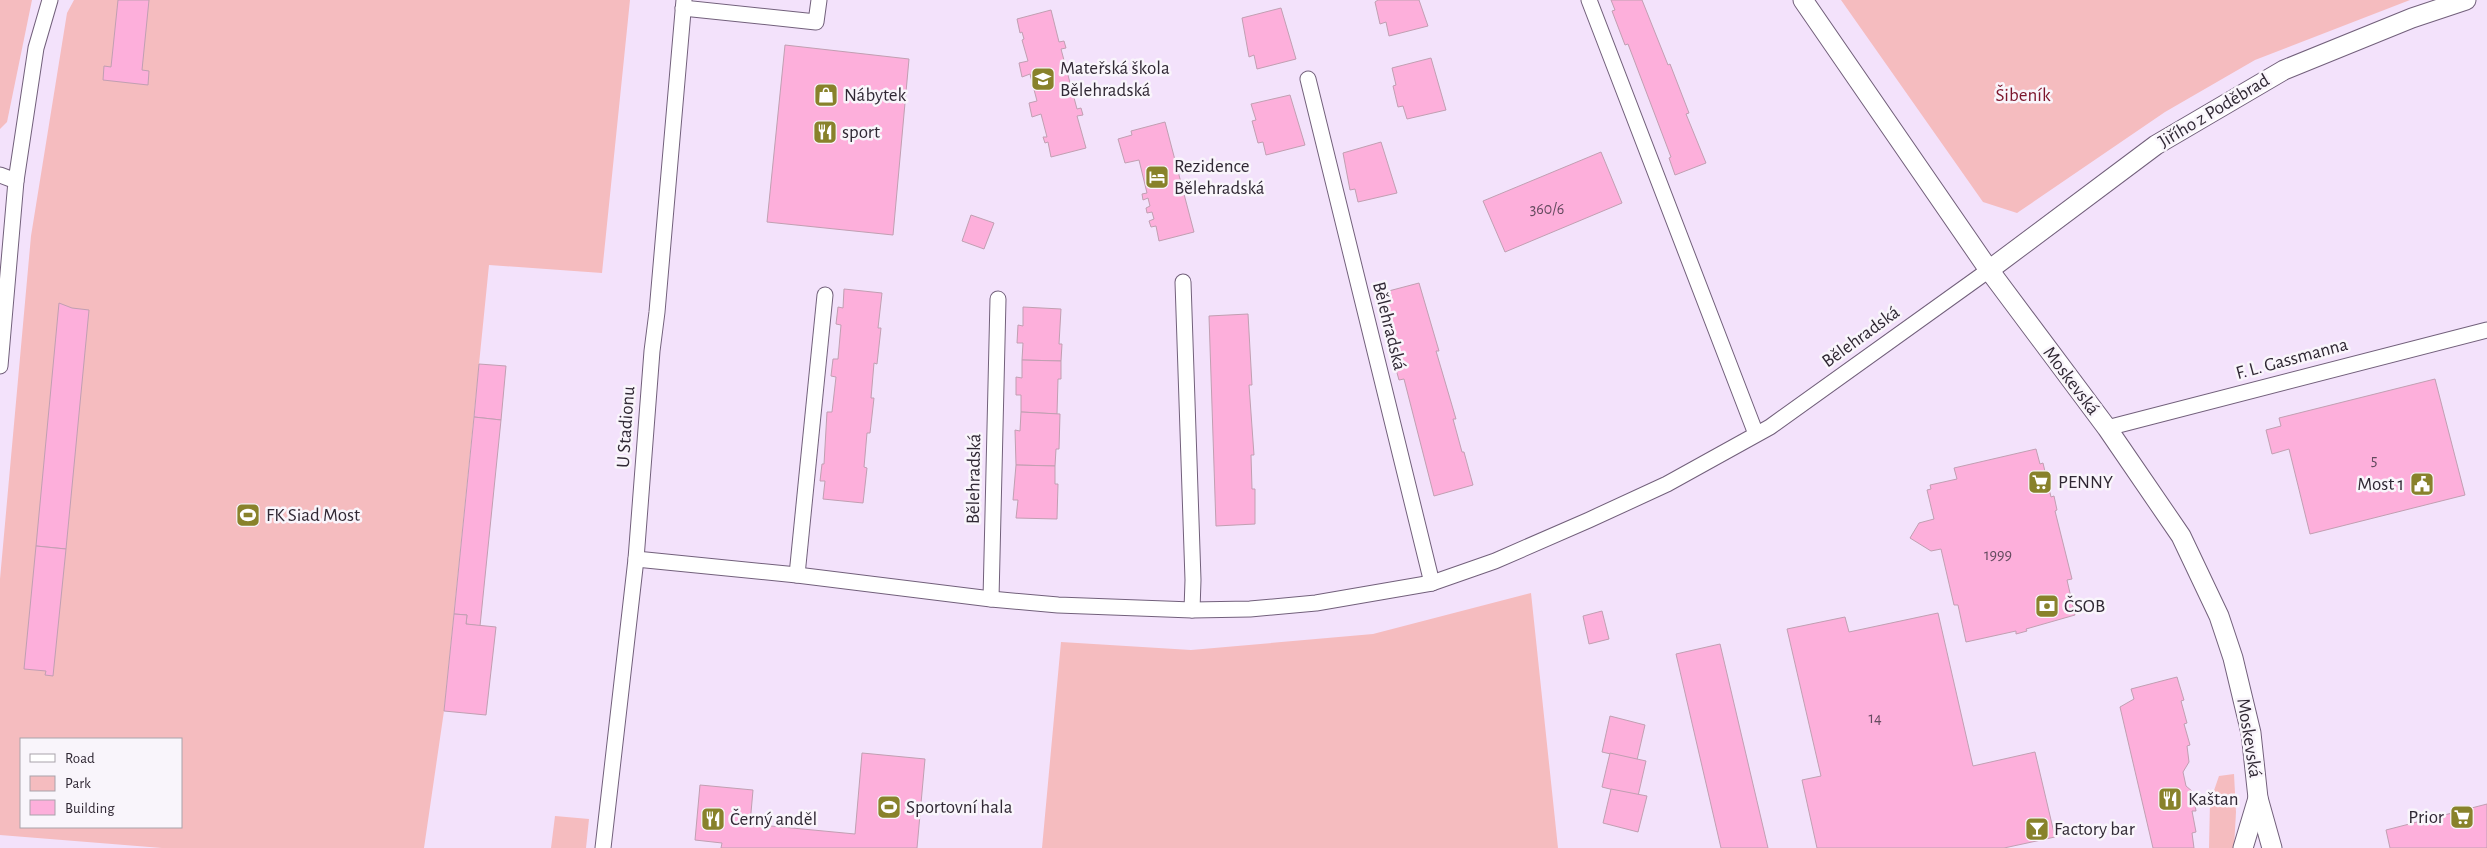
<svg xmlns="http://www.w3.org/2000/svg" width="2487" height="848" viewBox="0 0 2487 848" font-family="'Alegreya Sans',sans-serif">
<style>
.green{fill:#f5bcbf;fill-rule:evenodd}
.building{fill:#fdafdb;stroke:#c19fb2}
.lines{fill:none;stroke-linecap:round;stroke-linejoin:round}
.minor-casing{stroke:#72607b;stroke-width:17}
.tertiary-casing{stroke:#72607b;stroke-width:21}
.minor{stroke:#fff;stroke-width:15}
.tertiary{stroke:#fff;stroke-width:19}
.labels{text-anchor:middle;dominant-baseline:central;stroke-width:5;stroke-linejoin:round;paint-order:stroke}
.number-label{font-size:16px;fill:#634a5e}
.poi-label{font-size:19px;fill:#302834;stroke:#f9f5fb;text-anchor:start}
.park-label{font-size:19px;fill:#7c152c;stroke:#f9f5fb}
.street-label{font-size:19px;fill:#302834;stroke:#f9f5fb}
</style>
<rect width="100%" height="100%" fill="#f3e2fb"/>
<g class="green">
<path d="M 0,0 L 32,0 L 7,122 L 0,129 Z"/>
<path d="M 74,0 L 630,0 L 602,273 L 489,265 L 444,711 L 424,848 L 162,848 L 0,835 L 0,579 L 31,236 L 67,13 ZM 21,739 L 181,739 L 181,827 L 21,827 Z"/>
<path d="M 1841,0 L 2410,0 L 2255,60 L 2165,112 L 2017,213 L 1983,202 Z"/>
<path d="M 1531,593 L 1558,848 L 1042,848 L 1061,642 L 1191,650 L 1373,634 Z"/>
<path d="M 2234,774 L 2236,812 L 2234,848 L 2209,848 L 2210,802 L 2219,776 Z"/>
<path d="M 555,816 L 589,819 L 586,848 L 551,848 Z"/>
</g>
<g class="building">
<path d="M 118,0 L 149,0 L 142,70 L 149,71 L 148,85 L 103,80 L 104,66 L 111,67 Z"/>
<path d="M 1378,0 L 1419,0 L 1428,26 L 1389,36 L 1386,22 L 1380,24 L 1375,2 Z"/>
<path d="M 1611,0 L 1642,0 L 1668,65 L 1670,64 L 1689,113 L 1686,114 L 1706,163 L 1675,175 L 1669,158 L 1671,157 L 1628,44 L 1625,45 L 1612,11 L 1615,10 Z"/>
<path d="M 1281,8 L 1296,59 L 1257,69 L 1254,55 L 1249,57 L 1242,18 Z"/>
<path d="M 1051,10 L 1059,42 L 1064,41 L 1066,48 L 1061,49 L 1077,109 L 1081,108 L 1083,115 L 1077,116 L 1086,148 L 1051,157 L 1048,142 L 1045,143 L 1043,137 L 1047,137 L 1041,114 L 1032,117 L 1029,103 L 1037,101 L 1030,74 L 1022,77 L 1019,63 L 1028,61 L 1022,40 L 1024,39 L 1022,32 L 1020,33 L 1017,19 Z"/>
<path d="M 785,45 L 909,59 L 893,235 L 767,222 Z"/>
<path d="M 1431,58 L 1446,110 L 1407,119 L 1403,106 L 1398,107 L 1393,86 L 1396,85 L 1392,68 Z"/>
<path d="M 1290,95 L 1305,145 L 1266,155 L 1263,142 L 1258,143 L 1252,121 L 1256,120 L 1251,104 Z"/>
<path d="M 1165,122 L 1194,232 L 1159,241 L 1156,226 L 1151,227 L 1149,221 L 1154,219 L 1152,212 L 1147,213 L 1146,208 L 1150,206 L 1148,198 L 1143,200 L 1142,194 L 1147,193 L 1139,160 L 1125,163 L 1118,139 L 1132,135 L 1131,131 Z"/>
<path d="M 1381,142 L 1397,193 L 1358,202 L 1355,189 L 1350,190 L 1343,153 Z"/>
<path d="M 1601,152 L 1622,203 L 1505,252 L 1483,201 Z"/>
<path d="M 971,215 L 994,223 L 984,249 L 962,241 Z"/>
<path d="M 1419,283 L 1439,351 L 1436,351 L 1456,419 L 1453,419 L 1462,452 L 1464,452 L 1473,485 L 1434,496 L 1404,379 L 1399,380 L 1394,362 L 1399,360 L 1381,293 Z"/>
<path d="M 844,289 L 882,293 L 878,328 L 881,328 L 877,364 L 874,363 L 871,398 L 874,398 L 870,433 L 867,433 L 864,467 L 867,468 L 863,503 L 823,499 L 825,481 L 820,481 L 822,464 L 824,464 L 827,412 L 832,412 L 836,377 L 831,376 L 833,359 L 838,359 L 841,325 L 836,324 L 838,307 L 843,308 Z"/>
<path d="M 59,303 L 72,308 L 89,310 L 66,549 L 36,546 Z"/>
<path d="M 1023,307 L 1061,309 L 1059,344 L 1062,344 L 1061,361 L 1022,360 L 1023,343 L 1017,343 L 1018,325 L 1023,326 Z"/>
<path d="M 1248,314 L 1252,385 L 1249,385 L 1254,455 L 1251,455 L 1252,489 L 1255,489 L 1255,524 L 1216,526 L 1209,316 Z"/>
<path d="M 1022,360 L 1061,361 L 1061,379 L 1058,379 L 1057,414 L 1021,412 L 1021,395 L 1016,395 L 1016,377 L 1022,378 Z"/>
<path d="M 479,364 L 506,366 L 501,420 L 474,417 Z"/>
<path d="M 2435,379 L 2465,495 L 2310,534 L 2289,449 L 2272,454 L 2266,430 L 2281,426 L 2279,418 Z"/>
<path d="M 1021,412 L 1060,414 L 1059,449 L 1056,449 L 1055,466 L 1016,465 L 1015,430 L 1020,431 Z"/>
<path d="M 474,417 L 501,420 L 480,626 L 466,624 L 467,615 L 454,614 Z"/>
<path d="M 2036,449 L 2040,464 L 2043,463 L 2051,497 L 2054,496 L 2057,510 L 2055,511 L 2072,579 L 2067,580 L 2075,615 L 2026,629 L 2027,631 L 2016,634 L 2016,631 L 1966,642 L 1958,605 L 1954,605 L 1941,549 L 1931,551 L 1910,538 L 1919,523 L 1934,519 L 1927,490 L 1931,489 L 1930,485 L 1957,479 L 1954,468 Z"/>
<path d="M 1016,465 L 1055,466 L 1055,484 L 1058,484 L 1057,519 L 1016,518 L 1018,500 L 1013,500 Z"/>
<path d="M 36,546 L 66,549 L 53,676 L 45,675 L 46,671 L 24,669 Z"/>
<path d="M 1602,611 L 1609,639 L 1589,644 L 1583,616 Z"/>
<path d="M 1938,613 L 1973,766 L 2035,752 L 2055,837 L 2004,848 L 1817,848 L 1802,780 L 1821,776 L 1787,629 L 1845,617 L 1849,632 Z"/>
<path d="M 454,614 L 467,615 L 466,624 L 496,627 L 486,715 L 444,711 Z"/>
<path d="M 1720,644 L 1768,848 L 1721,848 L 1676,654 Z"/>
<path d="M 2177,677 L 2184,700 L 2181,701 L 2187,723 L 2184,724 L 2190,745 L 2187,746 L 2189,762 L 2183,772 L 2186,786 L 2193,792 L 2196,811 L 2192,811 L 2196,832 L 2192,833 L 2194,848 L 2153,848 L 2120,707 L 2134,699 L 2131,689 Z"/>
<path d="M 1610,716 L 1645,725 L 1637,760 L 1602,752 Z"/>
<path d="M 862,753 L 925,759 L 917,848 L 721,848 L 722,843 L 695,840 L 700,785 L 753,790 L 750,824 L 855,834 Z"/>
<path d="M 1610,753 L 1646,761 L 1638,796 L 1602,787 Z"/>
<path d="M 1611,789 L 1647,796 L 1638,832 L 1603,823 Z"/>
<path d="M 2487,804 L 2487,848 L 2390,848 L 2386,830 Z"/>
</g>
<g class="lines">
<g class="minor-casing">
<g id="minor">
<path d="M 1589,0 L 1756,434"/>
<path d="M 683,8 L 816,22 L 819,0"/>
<path d="M 1308,79 L 1432,583"/>
<path d="M 0,175 L 16,181 L 0,366"/>
<path d="M 16,181 L 36,48 L 50,0"/>
<path d="M 1183,282 L 1193,580 L 1192,610"/>
<path d="M 2107,428 L 2487,330"/>
<path d="M 636,559 L 797,575 L 991,599 L 1058,605 L 1192,610 L 1250,609 L 1316,603 L 1432,583 L 1495,561 L 1589,520 L 1667,484 L 1770,427 L 1989,270"/>
<path d="M 797,575 L 825,295"/>
<path d="M 991,599 L 998,299"/>
<path d="M 603,848 L 636,559 L 652,351 L 657,312 L 684,0"/>
</g>
</g>
<g class="tertiary-casing">
<g id="tertiary">
<path d="M 1803,0 L 1989,270 L 2107,428 L 2181,536 L 2219,616 L 2233,658 L 2251,733 L 2258,798 L 2272,848"/>
<path d="M 1989,270 L 2156,145 L 2284,70 L 2412,18 L 2466,0"/>
<path d="M 2243,848 L 2258,798"/>
</g>
</g>
<use href="#minor" class="minor"/>
<use href="#tertiary" class="tertiary"/>
</g>
<defs>
<g id="school-square" transform="scale(1.25)"><rect x="-9" y="-9" width="18" height="18" rx="4" fill="#88822b" stroke="#f9f5fb"/><path d="M0-5L7-2L0 1L-7-2ZM-4 1L0 2.5L4 1V4Q0 6-4 4Z" fill="#fff"/></g>
<g id="shop-square" transform="scale(1.25)"><rect x="-9" y="-9" width="18" height="18" rx="4" fill="#88822b" stroke="#f9f5fb"/><path d="M-5-2.5h2.3a2.7 3.5 0 0 1 5.4 0H5L5.5 6h-11ZM-1.5-2.5h3a1.5 2.3 0 0 0-3 0Z" fill="#fff"/></g>
<g id="restaurant-square" transform="scale(1.25)"><rect x="-9" y="-9" width="18" height="18" rx="4" fill="#88822b" stroke="#f9f5fb"/><path d="M-5-6h1v4h1v-4h1v4h1v-4h1v5L-1.5 .5V6h-2V.5L-5-1ZM5-6V6H3V1.5H1.5Q1.5-4 5-6Z" fill="#fff"/></g>
<g id="hotel-square" transform="scale(1.25)"><rect x="-9" y="-9" width="18" height="18" rx="4" fill="#88822b" stroke="#f9f5fb"/><path d="M-6-4.5h1.5V1H6V5H4.5V3h-9V5H-6ZM-4 0a1.8 1.8 0 1 1 3.6 0ZM.5 0V-2.5h3Q6-2.5 6 0Z" fill="#fff"/></g>
<g id="supermarket-square" transform="scale(1.25)"><rect x="-9" y="-9" width="18" height="18" rx="4" fill="#88822b" stroke="#f9f5fb"/><path d="M-6-5.5h2.5l.6 2H6L4.5 2H-2.5L-4.4-4H-6ZM-1.5 3.2a1.3 1.3 0 1 0 .1 0ZM3 3.2a1.3 1.3 0 1 0 .1 0Z" fill="#fff"/></g>
<g id="civic-square" transform="scale(1.25)"><rect x="-9" y="-9" width="18" height="18" rx="4" fill="#88822b" stroke="#f9f5fb"/><path d="M-.6-6.5H3V-4.5H.6V-3L4-1V1h2V6H-6V1h2V-1L-.6-3ZM-1.2 2.5V6h2.4V2.5Z" fill="#fff"/></g>
<g id="stadium-square" transform="scale(1.25)"><rect x="-9" y="-9" width="18" height="18" rx="4" fill="#88822b" stroke="#f9f5fb"/><path d="M0-5a6.5 5 0 1 0 0 10a6.5 5 0 1 0 0-10ZM-3.5-1.8h7v3.6h-7Z" fill="#fff"/></g>
<g id="bank-square" transform="scale(1.25)"><rect x="-9" y="-9" width="18" height="18" rx="4" fill="#88822b" stroke="#f9f5fb"/><path d="M-6-4H6V4H-6ZM0-2.3a2.3 2.3 0 1 0 0 4.6a2.3 2.3 0 1 0 0-4.6Z" fill="#fff"/></g>
<g id="bar-square" transform="scale(1.25)"><rect x="-9" y="-9" width="18" height="18" rx="4" fill="#88822b" stroke="#f9f5fb"/><path d="M-6-5H6L.8 .8V4.5H3.5V6h-7V4.5H-.8V.8Z" fill="#fff"/></g>
</defs>
<g fill-rule="evenodd">
<use href="#school-square" x="1043" y="79"/>
<use href="#shop-square" x="826" y="95"/>
<use href="#restaurant-square" x="825" y="132"/>
<use href="#hotel-square" x="1157" y="177"/>
<use href="#supermarket-square" x="2040" y="482"/>
<use href="#civic-square" x="2422" y="484"/>
<use href="#stadium-square" x="248" y="515"/>
<use href="#bank-square" x="2047" y="606"/>
<use href="#restaurant-square" x="2170" y="799"/>
<use href="#stadium-square" x="889" y="807"/>
<use href="#supermarket-square" x="2462" y="817"/>
<use href="#restaurant-square" x="713" y="819"/>
<use href="#bar-square" x="2037" y="829"/>
</g>
<g class="labels">
<g class="number-label">
<text x="1547" y="209">360/6</text>
<text x="2374" y="460">5</text>
<text x="1998" y="555">1999</text>
<text x="1875" y="718">14</text>
</g>
<g class="poi-label">
<text x="1060" y="68">Mateřská škola<tspan x="1060" dy="22">Bělehradská</tspan></text>
<text x="844" y="95">Nábytek</text>
<text x="842" y="132">sport</text>
<text x="1174" y="166">Rezidence<tspan x="1174" dy="22">Bělehradská</tspan></text>
<text x="2058" y="482">PENNY</text>
<text x="2404" y="484" text-anchor="end">Most 1</text>
<text x="266" y="515">FK Siad Most</text>
<text x="2064" y="606">ČSOB</text>
<text x="2188" y="799">Kaštan</text>
<text x="906" y="807">Sportovní hala</text>
<text x="2444" y="817" text-anchor="end">Prior</text>
<text x="730" y="819">Černý anděl</text>
<text x="2054" y="829">Factory bar</text>
</g>
<g class="park-label">
<text x="2023" y="95">Šibeník</text>
</g>
<g class="street-label">
<text transform="translate(2214 111) rotate(-31)">Jiřího z Poděbrad</text>
<text transform="translate(1389 326) rotate(76)">Bělehradská</text>
<text transform="translate(1861 337) rotate(-36)">Bělehradská</text>
<text transform="translate(2292 359) rotate(-15)">F. L. Gassmanna</text>
<text transform="translate(2071 381) rotate(53)">Moskevská</text>
<text transform="translate(626 427) rotate(-86)">U Stadionu</text>
<text transform="translate(974 479) rotate(-89)">Bělehradská</text>
<text transform="translate(2249 738) rotate(81)">Moskevská</text>
</g>
</g>
<rect x="20" y="738" width="162" height="90" fill="#f9f5fb" stroke="#a9a3ab"/>
<rect x="30" y="754" width="25" height="8" fill="#ffffff" stroke="#a9a3ab"/>
<text x="65" y="763" font-size="15" fill="#302834">Road</text>
<rect x="30" y="776" width="25" height="15" fill="#f5bcbf" stroke="#a9a3ab"/>
<text x="65" y="788" font-size="15" fill="#302834">Park</text>
<rect x="30" y="800" width="25" height="15" fill="#fdafdb" stroke="#a9a3ab"/>
<text x="65" y="813" font-size="15" fill="#302834">Building</text>
</svg>
